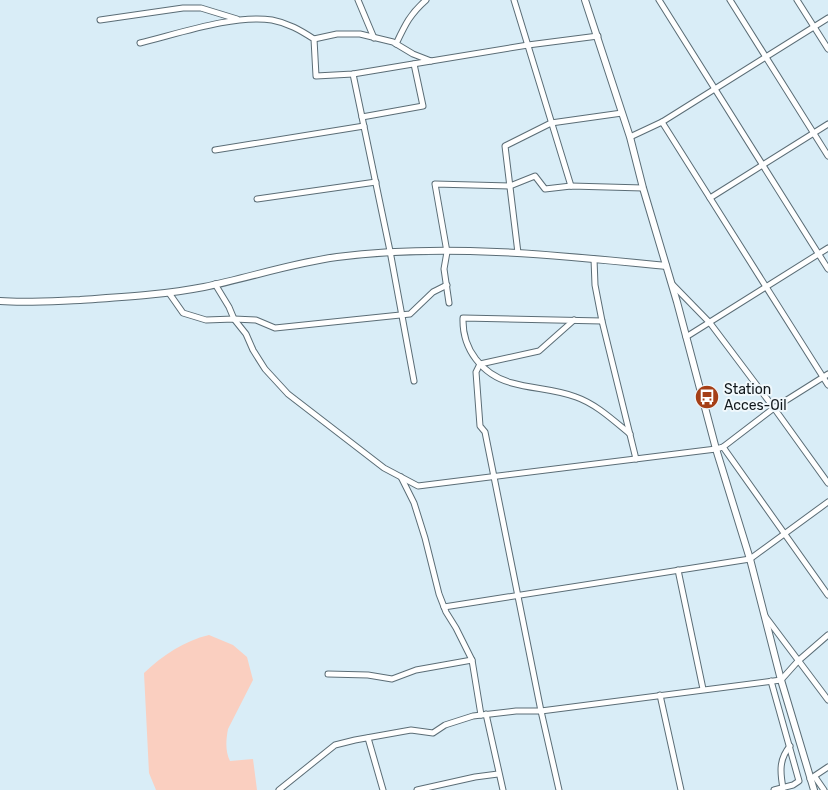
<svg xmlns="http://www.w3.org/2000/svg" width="828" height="790" viewBox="0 0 828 790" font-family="Rubik,sans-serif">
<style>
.green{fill:#facfc0}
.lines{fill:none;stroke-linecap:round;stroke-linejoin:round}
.minor-casing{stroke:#5b6d76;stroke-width:7}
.tertiary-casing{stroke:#5b6d76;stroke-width:8}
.minor{stroke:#fff;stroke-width:5}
.tertiary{stroke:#fff;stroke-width:6}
.labels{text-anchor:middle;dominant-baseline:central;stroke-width:4;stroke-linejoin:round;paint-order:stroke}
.poi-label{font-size:14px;fill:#11181c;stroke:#f0f8fc;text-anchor:start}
</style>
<rect width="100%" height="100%" fill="#d9edf7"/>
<path class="green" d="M 209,635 L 233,645 L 247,657 L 253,680 L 228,729 C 226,740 225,751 230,761 L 253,759 L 257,790 L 156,790 L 149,773 L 144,673 C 163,655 184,641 209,635 Z"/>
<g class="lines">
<g class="minor-casing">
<g id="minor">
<path d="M 358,0 L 374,38"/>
<path d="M 514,0 L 571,186"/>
<path d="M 659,0 L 828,269"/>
<path d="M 730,0 L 828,156"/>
<path d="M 797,0 L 828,49"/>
<path d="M 100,20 L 183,8 L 201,8 L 237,19"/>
<path d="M 314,39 L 337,34 L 360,34 L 393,42 L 413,54 L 431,61 L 528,45 L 598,36"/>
<path d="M 140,43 C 177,34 235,14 272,20 C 288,23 300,30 314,39 L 316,76 L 353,74 L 431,61"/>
<path d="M 396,44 C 405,25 410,14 426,0"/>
<path d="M 353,74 L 390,251 L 414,381"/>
<path d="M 362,117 L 423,106 L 414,64"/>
<path d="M 662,122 L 828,385"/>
<path d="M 630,137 L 662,122 L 828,18"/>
<path d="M 215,150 L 364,126"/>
<path d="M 710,198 L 828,124"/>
<path d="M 257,199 L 376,182"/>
<path d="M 518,253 L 505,146 L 551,123 L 622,113"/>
<path d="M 594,259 L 595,285 L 602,321 L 636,459"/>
<path d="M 215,284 L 229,307 L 234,319 L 246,334 L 253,350 L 265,369 L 288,394 L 384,468 L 418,486 L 716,449 L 723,447 L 774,408 L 828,374"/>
<path d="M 673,285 L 710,323 L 774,408 L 828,483"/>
<path d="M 169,293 L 183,313 L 206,320 L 234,319 L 256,320 L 275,328 L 410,314 L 433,292 L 447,285"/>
<path d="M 449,303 L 444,269 L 447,252 L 435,184 L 510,186 L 535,176 L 545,189 L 571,186 L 643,188"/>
<path d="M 602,321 L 463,318 C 462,349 482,375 512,383 C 533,389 555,389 576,397 C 596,404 613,420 630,434"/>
<path d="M 686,337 L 828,248"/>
<path d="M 723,447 L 828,595"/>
<path d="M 401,477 L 414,503 L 425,538 L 439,594 L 446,612 L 456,628 L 472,660 L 481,715"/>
<path d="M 678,570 L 703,689"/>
<path d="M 444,607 L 750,559 L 828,502"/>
<path d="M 765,616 L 828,700"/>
<path d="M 328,674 L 368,675 L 392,679 L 416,670 L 472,660"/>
<path d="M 771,681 L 799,781 L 793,785 L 774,790"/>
<path d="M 660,695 L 681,790"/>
<path d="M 486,714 L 503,790"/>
<path d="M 368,738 L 383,790"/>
<path d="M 815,777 L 824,790"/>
<path d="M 810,779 L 828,767"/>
<path d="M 783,788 C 780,772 779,759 790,746"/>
<path d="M 279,790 L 335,745 L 355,740 L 411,730 L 433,733 L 445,725 L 473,716 L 516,711 L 541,711 L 781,680 L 798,661 L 828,635"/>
<path d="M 417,790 L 475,777 L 498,774"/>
<path d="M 559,790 L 541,711 L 485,432 L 480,426 L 476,372 L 480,364 L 539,351 L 574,320"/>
</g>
</g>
<g class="tertiary-casing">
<g id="tertiary">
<path d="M 585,0 L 630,137 L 643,188 L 677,302 L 716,449 L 750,559 L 781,680 L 814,790"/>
<path d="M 0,301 C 26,303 53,301 80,300 C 121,297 162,295 204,287 C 248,278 292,263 337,257 C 446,243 557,255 666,266"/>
</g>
</g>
<use href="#minor" class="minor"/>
<use href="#tertiary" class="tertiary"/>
</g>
<defs>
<g id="bus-disc" transform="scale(1.25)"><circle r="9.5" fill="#a53f17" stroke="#f0f8fc"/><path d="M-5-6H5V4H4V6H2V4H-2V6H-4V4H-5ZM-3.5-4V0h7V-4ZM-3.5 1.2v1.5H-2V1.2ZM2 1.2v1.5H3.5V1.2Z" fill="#fff"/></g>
</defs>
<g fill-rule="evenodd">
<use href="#bus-disc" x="707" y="397"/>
</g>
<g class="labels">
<g class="poi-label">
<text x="724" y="389">Station<tspan x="724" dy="16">Acces-Oil</tspan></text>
</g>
</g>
</svg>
